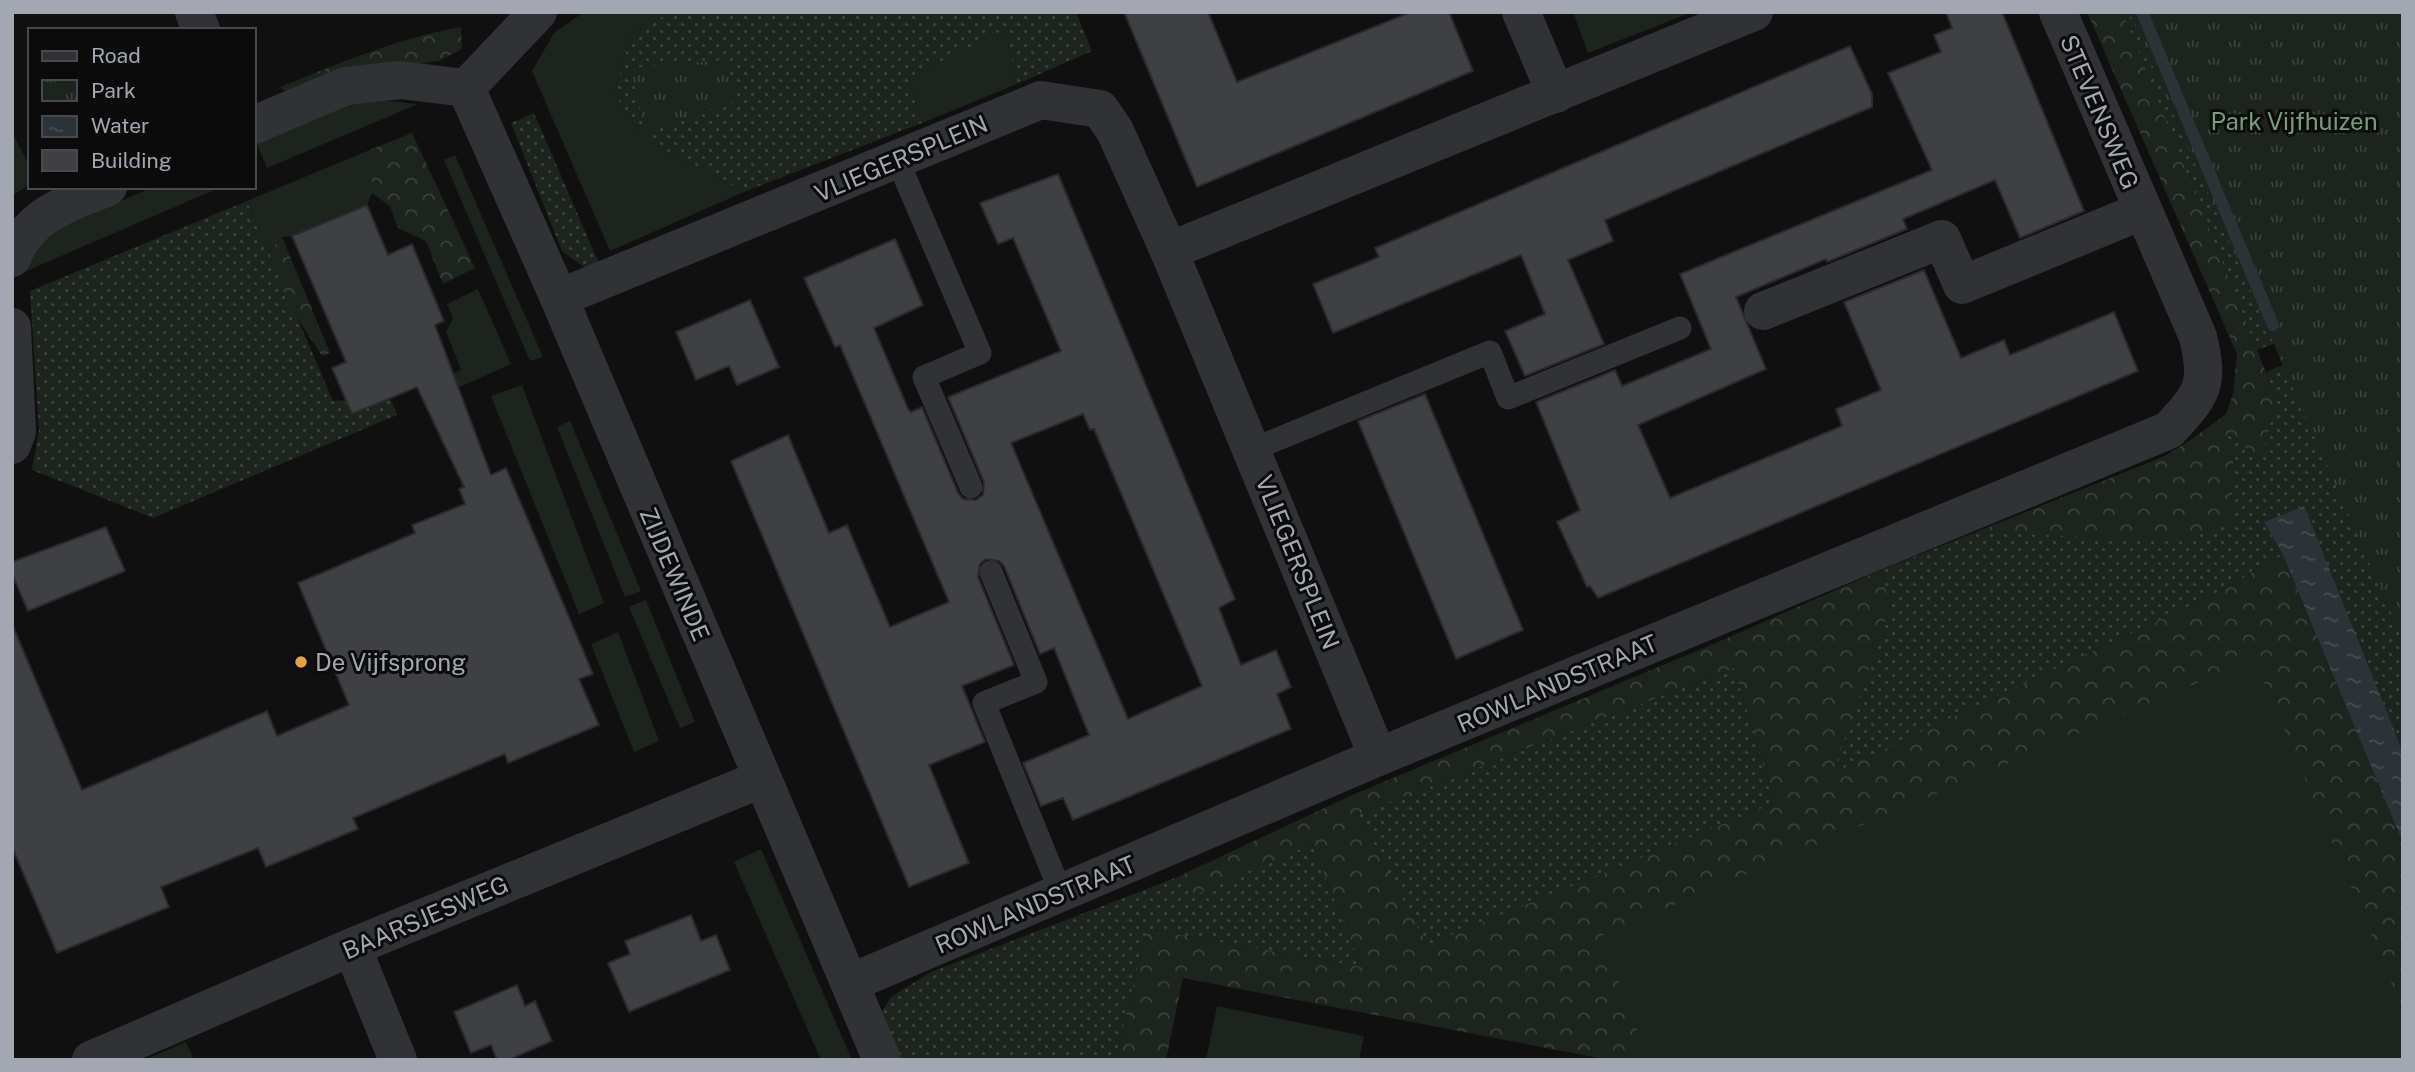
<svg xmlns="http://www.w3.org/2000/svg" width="2415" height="1072" viewBox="0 0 2415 1072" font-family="'Public Sans',sans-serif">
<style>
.grass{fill:url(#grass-dots)}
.forest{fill:url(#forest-crowns);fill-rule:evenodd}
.park{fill:url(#park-tufts)}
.garden{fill:#1d241d}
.water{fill:url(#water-ripples)}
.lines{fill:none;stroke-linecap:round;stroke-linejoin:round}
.stream{stroke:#2b3339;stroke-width:12}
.building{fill:#3f4044;stroke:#2a2a2d;stroke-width:2;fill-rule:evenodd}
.lane{stroke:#313236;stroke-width:23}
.street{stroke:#313236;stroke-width:38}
.poi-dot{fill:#e5a235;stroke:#0b0b0c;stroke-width:2.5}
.labels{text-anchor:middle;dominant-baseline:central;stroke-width:6;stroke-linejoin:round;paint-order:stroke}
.street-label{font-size:24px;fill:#a2a7b1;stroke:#0b0b0c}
.park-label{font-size:24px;fill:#7a9b7b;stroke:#0b0b0c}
.poi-label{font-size:24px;fill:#a2a7b1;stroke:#0b0b0c;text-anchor:start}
</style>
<defs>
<pattern id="grass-dots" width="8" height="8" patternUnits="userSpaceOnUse" patternTransform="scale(1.75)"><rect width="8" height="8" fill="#1d241d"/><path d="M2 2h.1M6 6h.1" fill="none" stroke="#3b413b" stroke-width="1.8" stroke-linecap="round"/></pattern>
<pattern id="forest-crowns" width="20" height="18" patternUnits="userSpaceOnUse" patternTransform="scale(1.75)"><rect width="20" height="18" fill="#1d241d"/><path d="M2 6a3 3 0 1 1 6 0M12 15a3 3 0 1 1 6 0" fill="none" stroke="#3b413b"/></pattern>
<pattern id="park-tufts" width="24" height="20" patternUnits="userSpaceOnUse" patternTransform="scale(1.75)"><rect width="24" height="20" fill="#1d241d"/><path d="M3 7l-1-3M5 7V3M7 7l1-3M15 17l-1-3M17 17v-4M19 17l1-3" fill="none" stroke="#3b413b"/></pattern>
<pattern id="water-ripples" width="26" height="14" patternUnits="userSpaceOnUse" patternTransform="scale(1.75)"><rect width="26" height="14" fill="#2b3339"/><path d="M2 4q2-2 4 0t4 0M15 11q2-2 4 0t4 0" fill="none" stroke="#474e53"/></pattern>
</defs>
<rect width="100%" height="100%" fill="#101011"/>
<g class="grass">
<path d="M 670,12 L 1076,12 L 1092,51 L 1017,84 L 1005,30 L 909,78 L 922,123 L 744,192 L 642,138 L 614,93 L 631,35 Z"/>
<path d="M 2122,12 L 2157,12 L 2294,336 L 2257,350 Z"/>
<path d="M 534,113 L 600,266 L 584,267 L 562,251 L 511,123 Z"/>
<path d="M 247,201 L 333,401 L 390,398 L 397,415 L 153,518 L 32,470 L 39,430 L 30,291 Z"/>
<path d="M 2302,357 L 2403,590 L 2403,752 L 2303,507 L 2264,522 L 2283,555 L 2213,595 L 1832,774 L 1890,607 L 1881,570 L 1976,532 L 2175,540 L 2225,432 L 2261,458 L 2276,398 L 2266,372 Z"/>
<path d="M 1734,668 L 1775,803 L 1427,946 L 1358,814 Z"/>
<path d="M 1312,844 L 1362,967 L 1147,929 L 1115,1060 L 898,1060 L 879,1016 L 891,997 L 931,972 L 1175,878 L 1193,895 Z"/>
</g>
<g class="forest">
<path d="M 2087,12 L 2123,12 L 2276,398 L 2262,459 L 2226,433 L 2234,453 L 2231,524 L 2175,541 L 1976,532 L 2165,456 L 2192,439 L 2226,414 L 2233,394 L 2237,354 Z"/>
<path d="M 461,27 L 462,49 L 439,61 L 366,70 L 293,99 L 280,87 C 340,63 398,38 461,27 Z"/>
<path d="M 412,133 L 475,268 L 443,284 L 426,241 L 398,228 L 390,206 L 372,193 L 372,149 Z"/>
<path d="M 282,237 L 330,353 L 322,356 L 289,305 L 269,252 Z"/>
<path d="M 2283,555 L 2403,843 L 2403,1060 L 1609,1060 L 1183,978 L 1166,1060 L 1115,1060 L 1147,929 L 1362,967 L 1312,844 L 1193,896 L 1175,878 L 1350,796 L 1725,639 L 1881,570 L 1890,607 L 1833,773 L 2213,595 ZM 1734,668 L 1775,803 L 1427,945 L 1358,814 Z"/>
</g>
<g class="park">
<path d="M 2129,12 L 2403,12 L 2403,640 Z"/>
<path d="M 725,60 L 738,100 L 646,132 L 630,68 Z"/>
</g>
<g class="garden">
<path d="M 584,12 L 670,12 L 631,35 L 614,93 L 642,138 L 744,192 L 610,251 L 532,71 L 554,33 Z"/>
<path d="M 1573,12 L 1692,12 L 1588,53 Z"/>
<path d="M 1005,29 L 1017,84 L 922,123 L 909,78 Z"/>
<path d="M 362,98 L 418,104 L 267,168 L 256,142 Z"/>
<path d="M 13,134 L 30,167 L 30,184 L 12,196 Z"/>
<path d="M 372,149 L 372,193 L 367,205 L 292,236 L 282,237 L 269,252 L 247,201 Z"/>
<path d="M 455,155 L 543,357 L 530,361 L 444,160 Z"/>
<path d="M 153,187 L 221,187 L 24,272 L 40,237 Z"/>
<path d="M 478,289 L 511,364 L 426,402 L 418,386 L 461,370 L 446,331 L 453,319 L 447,304 Z"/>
<path d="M 522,385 L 604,603 L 579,614 L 491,396 Z"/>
<path d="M 570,421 L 641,591 L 625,597 L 557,427 Z"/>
<path d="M 646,600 L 695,722 L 680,728 L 629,607 Z"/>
<path d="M 618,632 L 659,741 L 634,752 L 591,644 Z"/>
<path d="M 2254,659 L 2403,1010 L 2403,1060 L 1649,1060 L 1601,936 Z"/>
<path d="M 761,849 L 852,1060 L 821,1060 L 734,862 Z"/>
<path d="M 1217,1006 L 1364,1036 L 1359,1060 L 1206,1060 Z"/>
<path d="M 186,1042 L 194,1060 L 144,1060 Z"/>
</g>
<path class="water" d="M 2304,506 L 2403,752 L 2403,843 L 2283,555 L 2264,522 Z"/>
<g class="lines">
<path class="stream" d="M 2142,12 L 2273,325"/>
</g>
<g class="building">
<path d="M 1124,12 L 1208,12 L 1237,82 L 1411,12 L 1449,12 L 1473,71 L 1197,187 Z"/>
<path d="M 1946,12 L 2002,12 L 2084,211 L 2020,238 L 1995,180 L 1903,219 L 1907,229 L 1827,262 L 1826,259 L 1736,297 L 1766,369 L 1638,425 L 1670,498 L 1842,426 L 1836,409 L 1881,390 L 1844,302 L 1924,270 L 1961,358 L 2004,340 L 2010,355 L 2114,312 L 2138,371 L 1598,598 L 1590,586 L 1587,587 L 1557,522 L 1580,510 L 1536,402 L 1615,370 L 1622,386 L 1711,349 L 1680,274 L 1932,170 L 1888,73 L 1941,52 L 1934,35 L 1952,28 Z"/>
<path d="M 1850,46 L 1872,94 L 1872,107 L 1605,220 L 1613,241 L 1568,260 L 1604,344 L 1525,376 L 1505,331 L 1545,314 L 1521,255 L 1333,333 L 1313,284 L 1379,257 L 1375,248 Z"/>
<path d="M 1058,174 L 1235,599 L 1219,608 L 1241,665 L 1276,650 L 1291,687 L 1277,694 L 1291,729 L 1073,820 L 1063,798 L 1041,806 L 1023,763 L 1089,735 L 1054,648 L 1040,654 L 1004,566 L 999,561 L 986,559 L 980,564 L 978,577 L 1014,665 L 962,686 L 985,742 L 929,765 L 969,863 L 909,887 L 731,461 L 788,435 L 829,533 L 847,525 L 890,627 L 949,602 L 840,345 L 835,347 L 804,278 L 895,239 L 923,305 L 874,328 L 908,409 L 911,412 L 922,407 L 958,493 L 963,499 L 976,500 L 983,495 L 984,482 L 948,397 L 1061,351 L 1013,238 L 998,244 L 980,203 ZM 1083,414 L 1090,430 L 1094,429 L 1202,686 L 1128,719 L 1011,443 Z"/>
<path d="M 367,205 L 388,255 L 412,244 L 444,321 L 435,325 L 491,475 L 506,468 L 593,674 L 579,679 L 599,725 L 508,763 L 505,754 L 353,818 L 358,829 L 266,867 L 258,848 L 161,887 L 169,907 L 57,953 L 12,847 L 12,624 L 82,790 L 267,711 L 277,736 L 349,705 L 298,583 L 415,533 L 412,525 L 465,504 L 459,489 L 464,487 L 417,387 L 352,414 L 332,368 L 346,362 L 292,236 Z"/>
<path d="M 750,300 L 779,367 L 737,385 L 729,366 L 696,380 L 676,332 Z"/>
<path d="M 1425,394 L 1523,630 L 1456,659 L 1358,421 Z"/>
<path d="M 106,527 L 125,571 L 28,611 L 12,574 L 12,562 Z"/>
<path d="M 691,915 L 701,941 L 716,935 L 730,970 L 629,1012 L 608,963 L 630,954 L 625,941 Z"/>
<path d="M 517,985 L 525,1006 L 535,1001 L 552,1041 L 508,1060 L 497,1060 L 491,1045 L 471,1053 L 454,1012 Z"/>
</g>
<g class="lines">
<g class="lane">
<path d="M 897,159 L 980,353 L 924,377 L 971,487"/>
<path d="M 1251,450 L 1490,352 L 1508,398 L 1680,328"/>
<path d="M 991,572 L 1036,682 L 984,703 L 1061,893"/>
</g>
<g class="street">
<path d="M 194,12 L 201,30"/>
<path d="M 1521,12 L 1556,94"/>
<path d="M 466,88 L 559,298 L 882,1060"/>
<path d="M 466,88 L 538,12"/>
<path d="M 254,125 L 346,86 L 400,80 L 466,88"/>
<path d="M 1169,251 L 1754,12"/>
<path d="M 12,258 C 30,213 66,205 108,187"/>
<path d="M 559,298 L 1041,100 L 1100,109 L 1115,131 L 1169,251 L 1378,757"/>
<path d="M 1763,311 L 1942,239 L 1962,285 L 2142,211"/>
<path d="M 12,327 L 17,432 L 12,445"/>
<path d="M 352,947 L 398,1060"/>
<path d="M 850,983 L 1378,757 L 2169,430 C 2202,394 2210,386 2198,337 L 2058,12"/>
<path d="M 91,1060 L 352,947 L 761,779"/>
</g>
</g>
<circle class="poi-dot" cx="301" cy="662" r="7"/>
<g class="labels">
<g class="street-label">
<text transform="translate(2100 112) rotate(67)">STEVENSWEG</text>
<text transform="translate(901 158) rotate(-23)">VLIEGERSPLEIN</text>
<text transform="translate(1298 562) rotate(68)">VLIEGERSPLEIN</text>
<text transform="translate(675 574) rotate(67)">ZIJDEWINDE</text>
<text transform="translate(1557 683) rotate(-23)">ROWLANDSTRAAT</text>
<text transform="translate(1035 904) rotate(-23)">ROWLANDSTRAAT</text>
<text transform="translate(425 917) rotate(-23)">BAARSJESWEG</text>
</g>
<g class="park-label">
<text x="2294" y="121">Park Vijfhuizen</text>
</g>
<g class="poi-label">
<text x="315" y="662">De Vijfsprong</text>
</g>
</g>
<rect width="2415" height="1072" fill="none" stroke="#a2a7b1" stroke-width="28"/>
<rect x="28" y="28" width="228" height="161" fill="#0b0b0c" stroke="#47494e" stroke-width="2"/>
<rect x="42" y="51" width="35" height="10" fill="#313236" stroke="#47494e" stroke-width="2"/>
<text x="91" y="63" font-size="21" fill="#a2a7b1">Road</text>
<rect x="42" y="80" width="35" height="21" fill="url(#park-tufts)" stroke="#47494e" stroke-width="2"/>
<text x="91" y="98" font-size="21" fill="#a2a7b1">Park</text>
<rect x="42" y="116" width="35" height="21" fill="url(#water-ripples)" stroke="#47494e" stroke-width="2"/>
<text x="91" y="133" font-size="21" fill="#a2a7b1">Water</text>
<rect x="42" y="150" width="35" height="21" fill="#3f4044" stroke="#47494e" stroke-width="2"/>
<text x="91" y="168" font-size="21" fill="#a2a7b1">Building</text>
</svg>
